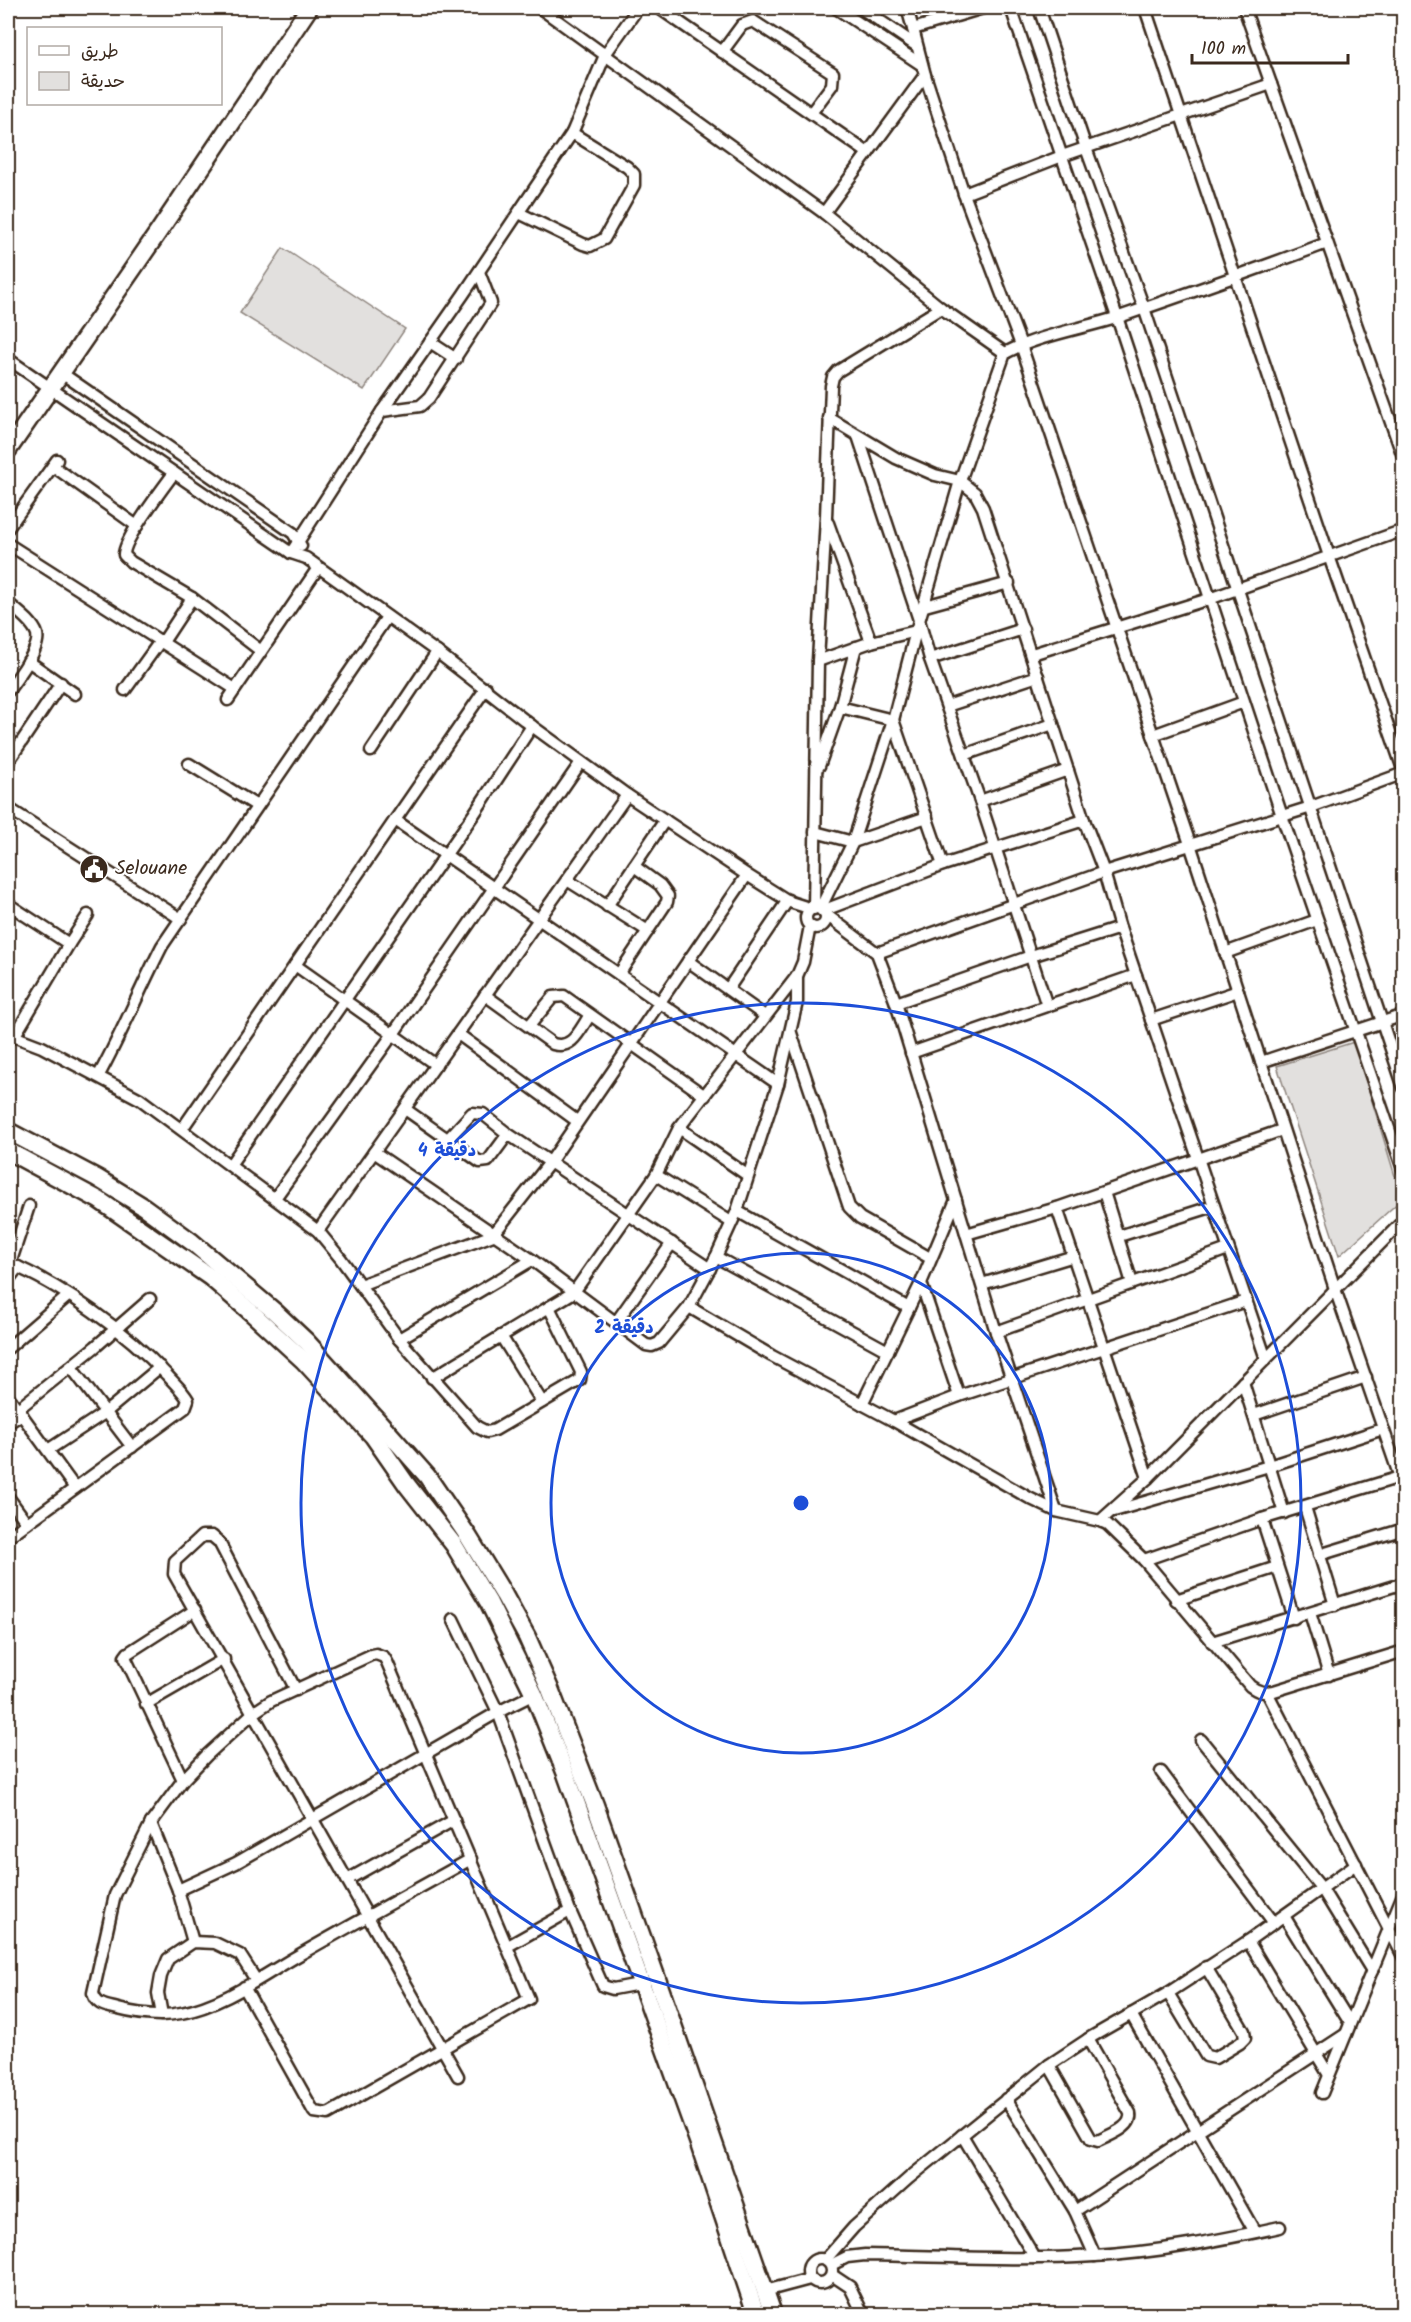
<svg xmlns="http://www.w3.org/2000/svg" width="1411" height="2322" viewBox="0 0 1411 2322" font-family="Kalam,'Playpen Sans Arabic',sans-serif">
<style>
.green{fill:#e2e0de;stroke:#8e857e;stroke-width:1.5}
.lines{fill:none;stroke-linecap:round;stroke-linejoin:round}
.minor-casing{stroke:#3b2a1e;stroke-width:15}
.highway-casing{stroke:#3b2a1e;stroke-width:21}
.minor{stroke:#fff;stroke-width:10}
.highway{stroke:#fff;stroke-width:16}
.ring{fill:none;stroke:#1d4ed8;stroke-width:3}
.labels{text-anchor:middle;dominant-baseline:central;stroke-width:4.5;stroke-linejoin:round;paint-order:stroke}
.poi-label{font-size:20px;fill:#3b2a1e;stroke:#fff;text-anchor:start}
.centre{fill:#1d4ed8;stroke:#fff;stroke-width:3}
.ring-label{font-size:18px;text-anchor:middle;font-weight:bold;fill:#1d4ed8;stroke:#fff;stroke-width:4.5;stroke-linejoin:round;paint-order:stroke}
</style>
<rect width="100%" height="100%" fill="#fff"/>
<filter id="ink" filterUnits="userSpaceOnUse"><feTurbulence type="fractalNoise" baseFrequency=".0167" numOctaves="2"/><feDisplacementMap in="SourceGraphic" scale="12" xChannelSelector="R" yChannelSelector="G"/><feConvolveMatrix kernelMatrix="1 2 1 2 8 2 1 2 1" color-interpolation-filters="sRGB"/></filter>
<g filter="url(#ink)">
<g class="green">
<path d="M 283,248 L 405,329 L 364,390 L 240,313 Z"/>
<path d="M 1354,1042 L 1402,1199 L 1339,1256 L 1277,1066 Z"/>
</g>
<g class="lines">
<g class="minor-casing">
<g id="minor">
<path d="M 540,8 L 824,213 L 941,308 L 1005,353 C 1040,335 1081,329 1119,317 C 1189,293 1258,269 1327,243"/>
<path d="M 659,8 L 868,153"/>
<path d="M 836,8 L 922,65"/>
<path d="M 861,8 L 917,46"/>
<path d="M 907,8 L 913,29 L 983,8"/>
<path d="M 1011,8 L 1117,317 L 1282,816 L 1404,1172"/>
<path d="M 1039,8 L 1086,148 L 1144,308 L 1404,1088"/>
<path d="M 1145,8 L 1329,556 L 1404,772"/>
<path d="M 1244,8 L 1404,459"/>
<path d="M 913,29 L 925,75 L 964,194 L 1021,345 L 1190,844 L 1335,1289 L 1404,1489"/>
<path d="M 722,52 L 742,25 L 753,21 L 833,73 L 832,85 L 811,113"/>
<path d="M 572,133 L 606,53 L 638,8"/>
<path d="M 964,194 L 1062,156 L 1271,84"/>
<path d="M 824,213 L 925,75"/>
<path d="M 430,342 L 456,359"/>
<path d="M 8,359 L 291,553 L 306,558 L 437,652 L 532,726 L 627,795 L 747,875 L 790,902 L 812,909"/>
<path d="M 60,372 L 293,533 L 301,546"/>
<path d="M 382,411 L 420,406 L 429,398 L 491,303 L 479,272"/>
<path d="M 829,418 L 896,458 L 935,475 L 960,481 L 975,493 L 983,508 L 1084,820 L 1104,872 L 1120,928 L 1266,1359"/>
<path d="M 858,436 L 919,620 L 930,659 L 980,801 L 1047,1006"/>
<path d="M 53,466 L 137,526"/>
<path d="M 174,473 C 163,488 123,540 124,555 L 131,562 L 192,598 L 261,651"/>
<path d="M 828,523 L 871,642"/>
<path d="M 8,528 L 57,460"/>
<path d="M 8,544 L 235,689"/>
<path d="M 291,553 L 382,411 L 463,295 L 572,133 L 627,167 L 634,174 L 634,185 L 604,239 L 590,246 L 583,244 L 519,213"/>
<path d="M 8,603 C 17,611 33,622 37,634 C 41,649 16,679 8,691"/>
<path d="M 925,606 L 1009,583"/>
<path d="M 163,642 L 192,598"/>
<path d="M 1032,654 L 1209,599 L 1404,530"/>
<path d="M 930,659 L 1023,629"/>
<path d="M 28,661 L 75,694"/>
<path d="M 818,661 L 871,642 L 916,631"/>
<path d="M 125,690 L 161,640"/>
<path d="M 228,700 L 318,568"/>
<path d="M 947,706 L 1038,676"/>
<path d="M 840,707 L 856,647"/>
<path d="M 1153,735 L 1244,702"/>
<path d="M 371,751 L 437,652"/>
<path d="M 964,755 L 1053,724"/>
<path d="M 8,762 L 61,683"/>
<path d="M 189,764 L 257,806"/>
<path d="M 819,766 L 840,707 L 893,720 L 943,865"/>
<path d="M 980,801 L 1068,770"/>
<path d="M 8,808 L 181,919"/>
<path d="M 395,820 L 778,1084"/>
<path d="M 815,832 L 853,842 L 927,817"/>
<path d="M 567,880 L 648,931"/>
<path d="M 8,904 L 69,944 L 14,1037"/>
<path d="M 607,906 L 665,820"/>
<circle cx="816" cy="918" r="10"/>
<path d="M 814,909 L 818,661 L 826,517 L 831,386 L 833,377 L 838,371 L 941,308"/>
<path d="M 820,909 L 853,842 L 893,720 L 916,631 L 960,481 L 1005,353"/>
<path d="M 822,911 L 943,865 L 1084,820"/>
<path d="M 824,913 L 877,953 L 896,1003 L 996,1332 L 1056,1511"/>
<path d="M 69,944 L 88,915"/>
<path d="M 877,953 L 1104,872 L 1311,807 L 1404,773"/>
<path d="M 1225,953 L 1317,920"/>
<path d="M 688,961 L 765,1016"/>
<path d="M 295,965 L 436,1065"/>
<path d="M 619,974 L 667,902 L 668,896 L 660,885 L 634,866"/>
<path d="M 728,989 L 788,900"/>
<path d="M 485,995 L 553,1044 C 573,1050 580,1029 590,1015"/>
<path d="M 896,1003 L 1031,956 L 1120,928"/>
<path d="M 1151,1020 L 1238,991"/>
<path d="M 529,1026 L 553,997 L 564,996 L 705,1096"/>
<path d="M 791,1033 L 849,1207 L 860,1218 L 930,1258"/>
<path d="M 8,1034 L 42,1047 L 140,1099 L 318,1231 L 341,1259 L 399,1339 L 477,1427 L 487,1432 L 495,1430 L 580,1380 L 581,1372 L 549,1307"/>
<path d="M 458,1034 L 577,1121"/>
<path d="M 911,1053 L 1136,975"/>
<path d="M 1261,1062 L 1404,1015"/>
<path d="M 99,1075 C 122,1033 140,989 162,946 L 387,617"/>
<path d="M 405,1109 L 480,1162 L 488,1161 L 508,1134"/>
<path d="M 679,1128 L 747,1175"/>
<path d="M 182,1129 L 486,688"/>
<path d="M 448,1139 L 472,1113 L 483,1114 L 508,1134 L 710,1269"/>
<path d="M 374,1152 L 532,1260 L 646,1345 L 652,1346 L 659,1343 L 689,1307 L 716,1257 L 737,1211 L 778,1084 L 797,1002 L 797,976 L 803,962 L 810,926"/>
<path d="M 230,1165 L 474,814 L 532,726"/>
<path d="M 656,1175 L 731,1222"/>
<path d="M 1104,1192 L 1132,1283"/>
<path d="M 275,1198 L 393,1034 L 581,762"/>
<path d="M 1057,1208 L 1148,1478"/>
<path d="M 737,1211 L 909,1308"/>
<path d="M 318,1231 L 627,795"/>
<path d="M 966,1234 L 1057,1208 L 1282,1130"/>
<path d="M 1119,1236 L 1214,1206"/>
<path d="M 716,1257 L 888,1351"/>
<path d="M 8,1263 C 61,1284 128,1333 167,1375 C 174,1383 183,1391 188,1400 L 185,1408 L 8,1537"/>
<path d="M 10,1264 L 29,1206"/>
<path d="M 8,1280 L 18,1267"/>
<path d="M 921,1283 L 959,1396"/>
<path d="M 982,1284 L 1074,1256"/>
<path d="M 360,1285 L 493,1235 L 551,1161 L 747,875"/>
<path d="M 689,1307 L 772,1356 L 894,1421 L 1031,1499 L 1056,1511 L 1100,1521 L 1107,1524 L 1144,1560 L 1250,1686 C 1258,1692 1264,1693 1274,1691 L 1404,1651"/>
<path d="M 617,1321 L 672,1243"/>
<path d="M 996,1332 L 1228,1249"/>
<path d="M 501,1336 L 542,1402"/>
<path d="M 399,1339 L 532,1260"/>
<path d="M 8,1348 L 68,1296"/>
<path d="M 71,1367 L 132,1447"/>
<path d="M 432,1378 L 574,1292 L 656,1175 L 679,1128 L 797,976"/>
<path d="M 1243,1382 L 1284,1513"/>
<path d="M 8,1396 L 75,1488"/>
<path d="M 862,1404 L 921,1283 L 956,1200"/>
<path d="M 18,1409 L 95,1347 L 150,1299"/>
<path d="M 1254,1415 L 1366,1377"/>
<path d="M 894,1421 L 959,1396 L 1246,1301"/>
<path d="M 8,1423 L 22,1414"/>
<path d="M 48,1450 L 106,1412 L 160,1367"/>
<path d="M 8,1497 L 27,1523"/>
<path d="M 1305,1507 L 1335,1605"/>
<path d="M 1114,1511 L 1269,1466 L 1383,1429"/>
<path d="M 1262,1519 L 1294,1618"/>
<path d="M 1100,1521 L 1148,1478 L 1404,1220"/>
<path d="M 1319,1555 L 1404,1529"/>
<path d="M 1144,1560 L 1262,1519 L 1400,1477"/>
<path d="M 1176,1600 L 1277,1567"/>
<path d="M 1310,1613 L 1329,1675"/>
<path d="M 453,1619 L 498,1712 L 570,1911"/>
<path d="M 1212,1642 L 1404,1583"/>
<path d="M 296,1690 L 219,1542 L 212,1536 L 202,1536 L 175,1561 L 174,1574 L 458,2076"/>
<path d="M 1267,1692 L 1404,1958"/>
<path d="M 146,1704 L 224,1659"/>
<path d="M 1201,1740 L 1322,1889 L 1372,1971"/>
<path d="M 1161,1772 L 1274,1923"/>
<path d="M 183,1780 L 125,1657 L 128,1653 L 195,1610"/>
<path d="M 151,1823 L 178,1890 L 193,1942"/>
<path d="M 347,1880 L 454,1820"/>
<path d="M 178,1890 L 236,1863 L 498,1712 L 534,1694"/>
<path d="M 1284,1916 L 1350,2023"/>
<path d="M 1248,1941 L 1329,2075"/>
<path d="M 508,1946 L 570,1911 L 603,1986 L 613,1989 L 645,1983"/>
<path d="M 244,1987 L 314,2112 L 328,2114 L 529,1999 L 387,1662 L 384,1657 L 376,1654 L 371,1655 L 271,1701 L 253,1713 L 207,1755 L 183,1780 L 151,1823 L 115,1895 L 93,1993 C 96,2006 107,2006 118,2009 C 137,2014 161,2017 181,2013 C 224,2005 262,1976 299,1955 C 356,1922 414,1891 471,1859"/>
<path d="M 1168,1993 L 1206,2056 L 1215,2058 L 1240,2043 L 1245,2038 L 1244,2031 L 1206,1967"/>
<path d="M 1131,2014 L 1255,2232"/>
<path d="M 162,2015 L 158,1993 L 161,1976 L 168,1959 L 193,1942 L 215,1943 L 240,1955 L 256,1980"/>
<path d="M 1049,2065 L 1091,2139 L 1098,2141 C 1109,2135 1133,2128 1130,2113 L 1088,2039"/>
<path d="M 1322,2093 L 1404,1892"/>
<path d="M 1006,2099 L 1075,2211 L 1095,2256"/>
<path d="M 962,2135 L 1035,2258"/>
<path d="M 1075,2211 L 1346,2034"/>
<circle cx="820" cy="2271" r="12"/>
<path d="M 826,2259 L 854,2227 L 909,2178 L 1049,2065 L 1093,2036 L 1168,1993 L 1248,1941 L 1356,1864"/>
<path d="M 831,2265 L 847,2257 L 865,2255 C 941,2256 1018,2261 1094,2256 C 1156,2253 1220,2240 1280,2227"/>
<path d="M 832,2275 L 850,2287 L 863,2314"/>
<path d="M 765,2291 L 810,2279"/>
</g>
</g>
<g class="highway-casing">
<g id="highway">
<path d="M 8,450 L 159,231 L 309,8"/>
<path d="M 8,1131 L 97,1178 L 144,1207 L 192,1242 L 274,1311 L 307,1342 L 388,1432 L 427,1476 L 468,1536 L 504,1595 L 527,1637 L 550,1689 L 595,1805 L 657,1979 L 773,2314"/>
<path d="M 8,1151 L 99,1200 L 210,1277 L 253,1314 L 303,1360 L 373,1436 L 407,1485 L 454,1545 L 489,1603 L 534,1694 L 566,1774 L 698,2141 L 756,2314"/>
</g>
</g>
<use href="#minor" class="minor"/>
<use href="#highway" class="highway"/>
</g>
</g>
<g class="ring">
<circle cx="801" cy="1503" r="250"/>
<circle cx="801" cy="1503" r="500"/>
</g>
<defs>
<g id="civic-disc" transform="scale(1.5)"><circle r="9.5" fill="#3b2a1e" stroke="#fff"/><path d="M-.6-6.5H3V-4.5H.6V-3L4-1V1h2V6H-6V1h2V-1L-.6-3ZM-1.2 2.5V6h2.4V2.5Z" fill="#fff"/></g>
</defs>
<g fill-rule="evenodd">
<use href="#civic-disc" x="94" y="869"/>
</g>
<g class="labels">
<g class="poi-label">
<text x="115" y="869">Selouane</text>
</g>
</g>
<circle cx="801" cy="1503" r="9" class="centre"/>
<g class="ring-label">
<text x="447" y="1156">4 دقيقة</text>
<text x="624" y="1333">2 دقيقة</text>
</g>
<rect width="1411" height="2322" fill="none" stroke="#fff" stroke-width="30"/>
<rect x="15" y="15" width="1381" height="2292" fill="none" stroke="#3b2a1e" stroke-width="2" filter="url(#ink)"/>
<rect x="27" y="27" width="195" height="78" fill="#ffffff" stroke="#b1aaa5" stroke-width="1.5"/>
<rect x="39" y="46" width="30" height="9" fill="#ffffff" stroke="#b1aaa5" stroke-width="1.5"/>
<text x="81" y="57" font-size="18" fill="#3b2a1e">طريق</text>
<rect x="39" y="72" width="30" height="18" fill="#e2e0de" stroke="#b1aaa5" stroke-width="1.5"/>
<text x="81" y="87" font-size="18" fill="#3b2a1e">حديقة</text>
<path d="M1192 54v9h156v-9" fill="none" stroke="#3b2a1e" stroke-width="3"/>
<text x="1201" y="54" font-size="18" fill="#3b2a1e" stroke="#ffffff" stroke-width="4.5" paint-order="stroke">100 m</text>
</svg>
